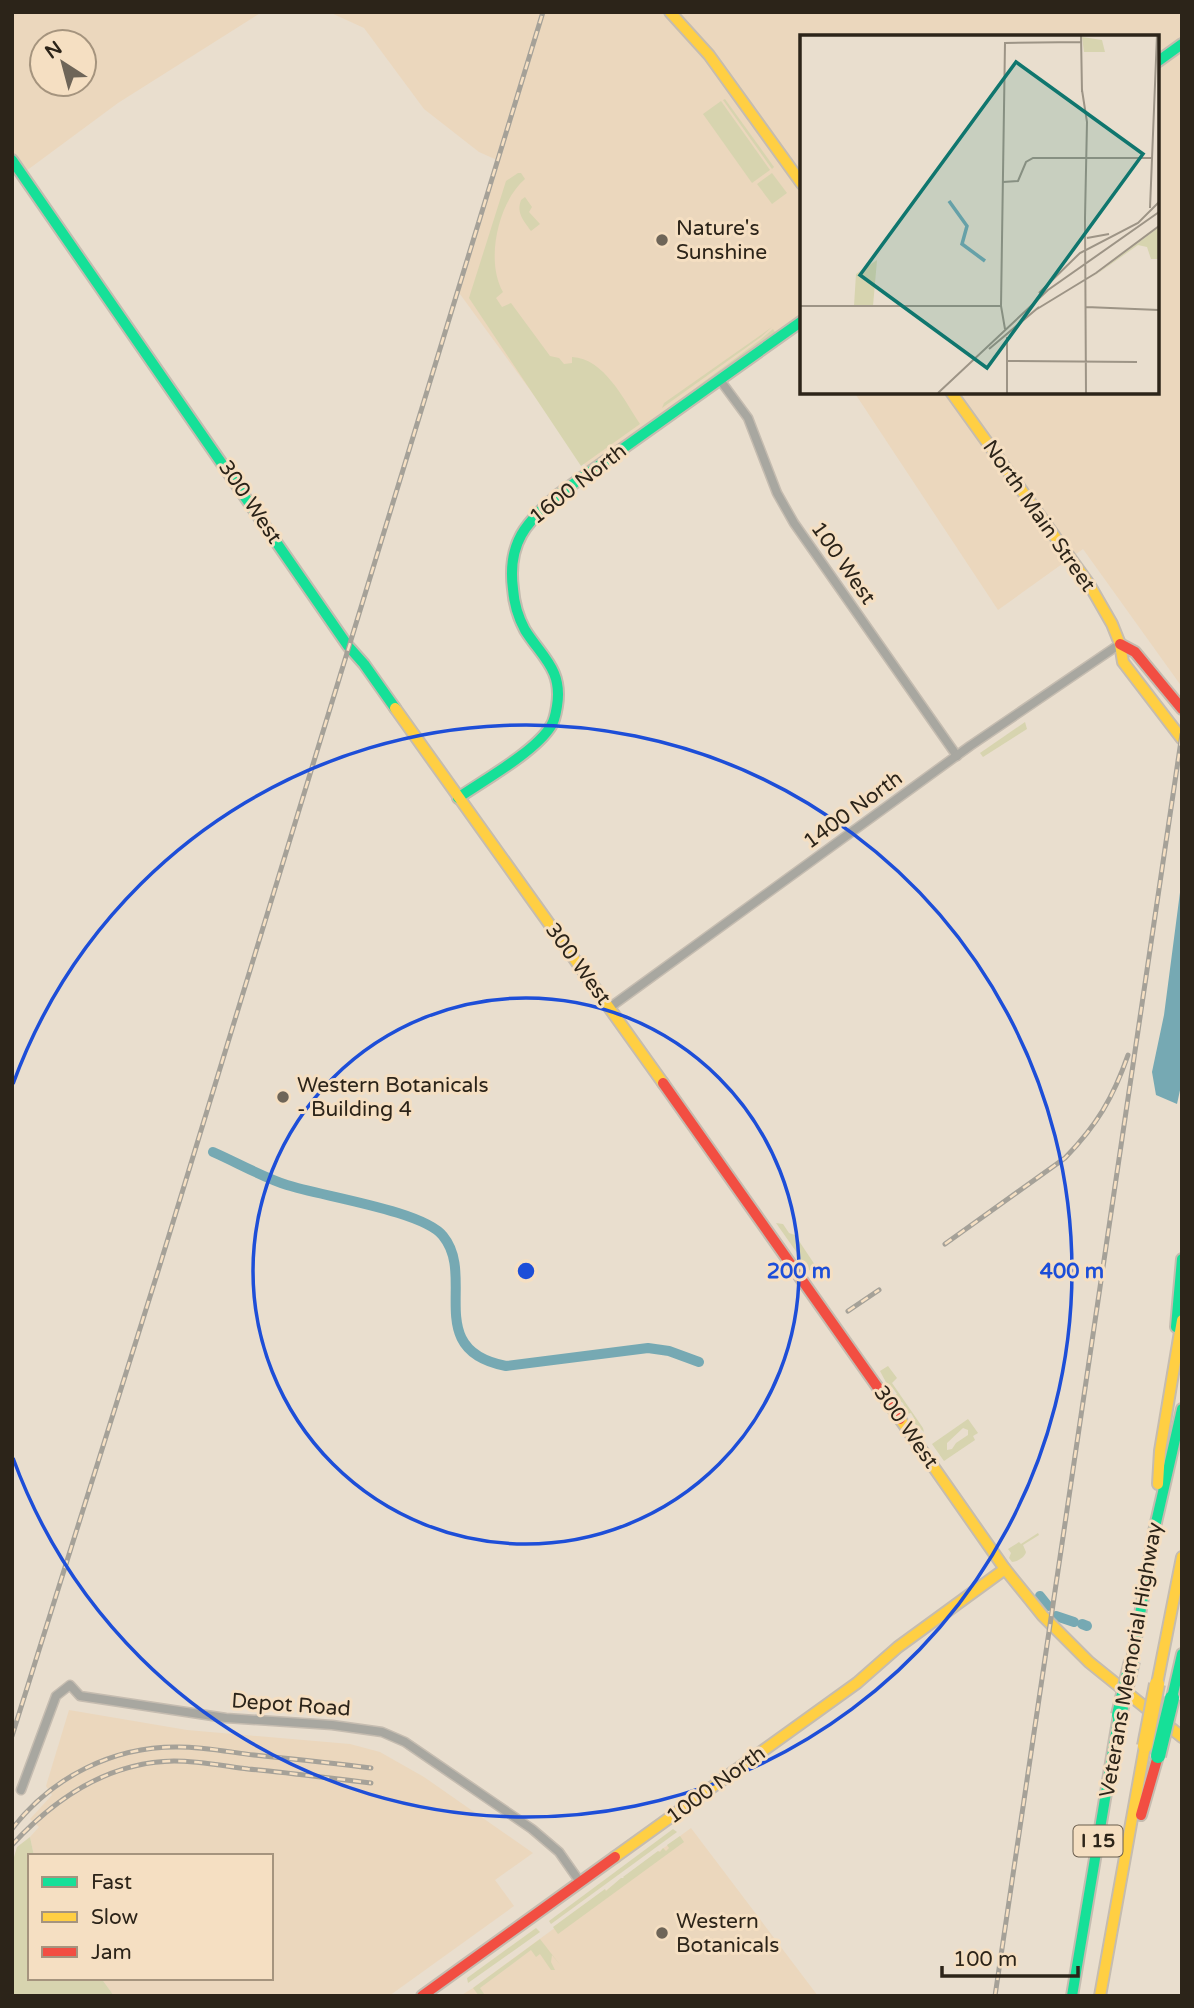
<svg xmlns="http://www.w3.org/2000/svg" width="1194" height="2008" viewBox="0 0 1194 2008" font-family="'Varela Round',sans-serif">
<style>
.built{fill:#ebd7bd;fill-rule:evenodd}
.green{fill:#d7d4af;fill-rule:evenodd}
.water{fill:#76a9b3}
.lines{fill:none;stroke-linecap:round;stroke-linejoin:round}
.canal{stroke:#76a9b3;stroke-width:10}
.street-casing{stroke:#c5bcb0;stroke-width:11}
.fast-casing{stroke:#c5bcb0;stroke-width:14}
.slow-casing{stroke:#c5bcb0;stroke-width:14}
.jam-casing{stroke:#c5bcb0;stroke-width:14}
.street{stroke:#a8a7a0;stroke-width:8}
.fast{stroke:#16e098;stroke-width:10}
.slow{stroke:#ffcf43;stroke-width:10}
.jam{stroke:#f24e42;stroke-width:10}
.rail-casing{stroke:#a5a198;stroke-width:5}
.rail{stroke:#f5dfc2;stroke-width:2.5;stroke-dasharray:8;stroke-linecap:butt}
.fast-bridge-casing{stroke:#c5bcb0;stroke-width:18;stroke-linecap:butt}
.slow-bridge-casing{stroke:#c5bcb0;stroke-width:18;stroke-linecap:butt}
.fast-bridge{stroke:#16e098;stroke-width:14}
.slow-bridge{stroke:#ffcf43;stroke-width:14}
.ring{fill:none;stroke:#1d4ed8;stroke-width:3.5}
.poi-dot{fill:#6e6558;stroke:#f5dfc2;stroke-width:2.5}
.labels{text-anchor:middle;dominant-baseline:central;stroke-width:6;stroke-linejoin:round;paint-order:stroke}
.shield{fill:#f5dfc2;stroke:#685c4c;stroke-width:2}
.shield-label{font-size:19px;font-weight:bold;fill:#2c2419}
.poi-label{font-size:21px;fill:#2c2419;stroke:#f5dfc2;text-anchor:start}
.street-label{font-size:21px;fill:#2c2419;stroke:#f5dfc2}
.inset-river{fill:none;stroke:#76a9b3;stroke-width:3.5}
.inset-road{fill:none;stroke:#9d9486;stroke-width:2}
.view{fill:#0f766e;fill-opacity:0.15;stroke:#0f766e;stroke-width:3.5}
.inset-edge{fill:none;stroke:#2c2419;stroke-width:3.5}
.centre{fill:#1d4ed8;stroke:#f5dfc2;stroke-width:3.5}
.ring-label{font-size:21px;text-anchor:middle;font-weight:bold;fill:#1d4ed8;stroke:#f5dfc2;stroke-width:6;stroke-linejoin:round;paint-order:stroke}
</style>
<rect width="100%" height="100%" fill="#e9dece"/>
<g class="built">
<path d="M 12,12 L 262,12 L 118,103 L 22,174 L 12,160 ZM 42,42 L 84,42 L 84,84 L 42,84 Z"/>
<path d="M 329,12 L 1182,12 L 1182,687 L 1083,549 L 998,610 L 854,392 L 1157,392 L 1157,37 L 802,37 L 802,314 L 588,469 L 457,290 L 497,160 L 479,152 L 424,109 L 364,28 Z"/>
<path d="M 69,1710 L 187,1730 L 350,1744 L 380,1752 L 424,1777 L 533,1853 L 495,1880 L 514,1906 L 389,1996 L 114,1996 L 101,1978 L 271,1978 L 271,1856 L 34,1856 L 30,1837 L 39,1827 L 30,1819 L 52,1795 L 46,1786 Z"/>
<path d="M 691,1828 L 818,1996 L 460,1996 L 473,1988 Z"/>
</g>
<g class="green">
<path d="M 725,99 L 774,167 L 772,169 L 723,100 Z"/>
<path d="M 721,101 L 770,170 L 752,183 L 703,114 Z"/>
<path d="M 518,173 L 521,173 L 525,179 C 498,202 485,261 503,292 L 496,298 L 502,307 L 511,303 L 550,356 L 559,358 L 564,364 L 572,363 L 572,357 C 604,358 624,400 640,424 L 581,466 L 469,298 L 506,181 Z"/>
<path d="M 772,173 L 787,193 L 772,204 L 757,184 Z"/>
<path d="M 525,197 L 532,207 L 529,212 L 540,224 L 531,231 C 524,221 516,213 521,200 Z"/>
<path d="M 772,327 L 761,337 L 662,408 L 664,403 Z"/>
<path d="M 773,329 L 775,332 L 663,412 L 760,340 Z"/>
<path d="M 1025,722 L 1027,729 L 983,757 L 980,753 Z"/>
<path d="M 776,1223 L 783,1224 L 789,1233 L 795,1235 L 821,1274 L 815,1278 L 806,1265 L 801,1262 L 800,1257 Z"/>
<path d="M 888,1366 L 897,1378 L 892,1383 L 923,1428 L 924,1432 L 913,1422 L 915,1420 L 911,1413 L 907,1414 L 903,1403 L 894,1396 L 897,1394 L 892,1387 L 889,1388 L 880,1371 Z"/>
<path d="M 968,1419 L 978,1433 L 973,1436 L 975,1440 L 944,1461 L 932,1444 ZM 963,1428 L 968,1430 L 968,1435 L 956,1443 L 952,1449 L 947,1450 L 947,1443 Z"/>
<path d="M 1038,1533 L 1039,1535 L 1023,1545 L 1026,1552 C 1025,1557 1017,1562 1012,1562 L 1009,1558 L 1011,1553 L 1008,1549 L 1019,1542 L 1021,1544 Z"/>
<path d="M 673,1829 L 677,1832 L 551,1924 L 549,1921 Z"/>
<path d="M 680,1836 L 684,1842 L 558,1934 L 553,1927 L 605,1889 L 606,1891 L 621,1878 L 624,1878 L 623,1877 L 658,1851 L 660,1852 L 663,1848 L 666,1851 L 669,1848 L 667,1845 Z"/>
<path d="M 30,1837 L 34,1856 L 30,1856 L 30,1978 L 101,1978 L 114,1996 L 12,1996 L 12,1864 L 17,1847 Z"/>
<path d="M 536,1928 L 540,1932 L 468,1983 L 467,1978 Z"/>
<path d="M 540,1939 L 561,1966 L 552,1955 L 551,1962 L 555,1970 L 551,1970 L 540,1954 L 536,1957 L 531,1950 L 480,1988 L 484,1994 L 479,1996 L 473,1988 Z"/>
</g>
<path class="water" d="M 1182,877 L 1182,1081 L 1177,1104 L 1156,1095 L 1152,1072 L 1164,1015 Z"/>
<g class="lines">
<g class="canal">
<path d="M 213,1152 C 238,1163 262,1177 287,1185 C 321,1196 424,1211 443,1236 C 477,1277 422,1350 506,1366 L 648,1348 L 669,1351 L 699,1362"/>
<path d="M 1040,1596 L 1048,1606"/>
<path d="M 1056,1616 L 1074,1622"/>
<path d="M 1082,1624 L 1087,1626"/>
</g>
<g class="street-casing">
<g id="street">
<path d="M 720,380 L 748,418 L 777,493 L 794,523 L 957,756"/>
<path d="M 609,1008 L 970,746 L 1120,644"/>
<path d="M 21,1790 L 56,1696 L 70,1685 L 80,1696 L 226,1718 L 332,1725 L 382,1732 L 405,1742 L 532,1829 L 559,1852 L 580,1882"/>
</g>
</g>
<g class="fast-casing">
<g id="fast">
<path d="M 1157,62 L 1182,44"/>
<path d="M 12,160 L 348,646 L 364,664 L 395,708"/>
<path d="M 458,798 C 484,780 535,752 551,726 C 555,720 556,712 557,706 C 563,670 542,657 525,630 C 518,617 514,603 513,589 C 507,543 526,522 559,494 L 802,321"/>
<path d="M 1176,1327 L 1182,1259"/>
<path d="M 1132,1661 L 1155,1527 L 1182,1409"/>
<path d="M 1172,1698 L 1182,1654"/>
<path d="M 1072,1996 L 1119,1715"/>
</g>
</g>
<g class="slow-casing">
<g id="slow">
<path d="M 670,12 L 709,55 L 802,184"/>
<path d="M 951,392 L 1089,584 L 1112,624 L 1120,644 L 1123,662 L 1182,739"/>
<path d="M 395,708 L 663,1083"/>
<path d="M 900,1419 L 1005,1569 L 1043,1616 L 1089,1662 L 1182,1737"/>
<path d="M 1158,1484 L 1160,1451 L 1182,1320"/>
<path d="M 1157,1684 L 1182,1557"/>
<path d="M 615,1857 L 857,1683 L 898,1647 L 1005,1569"/>
<path d="M 1100,1996 L 1145,1746"/>
</g>
</g>
<g class="jam-casing">
<g id="jam">
<path d="M 1120,644 L 1135,652 L 1182,709"/>
<path d="M 663,1083 L 900,1419"/>
<path d="M 1141,1815 L 1158,1756"/>
<path d="M 422,1996 L 615,1857"/>
</g>
</g>
<use href="#street" class="street"/>
<use href="#fast" class="fast"/>
<use href="#slow" class="slow"/>
<use href="#jam" class="jam"/>
<g class="rail-casing">
<g id="rail">
<path d="M 945,1244 L 1065,1158 C 1097,1125 1113,1098 1128,1055"/>
<path d="M 848,1311 L 879,1290"/>
<path d="M 12,1736 L 159,1268 L 543,12"/>
<path d="M 12,1829 C 52,1777 113,1746 179,1747 C 204,1747 229,1752 254,1755 C 293,1759 332,1763 371,1768"/>
<path d="M 12,1845 C 55,1798 109,1762 174,1761 C 199,1761 224,1766 248,1769 C 289,1773 330,1778 371,1783"/>
<path d="M 995,1996 L 1182,734"/>
</g>
</g>
<use href="#rail" class="rail"/>
<g class="fast-bridge-casing">
<g id="fast-bridge">
<path d="M 1119,1715 L 1132,1661"/>
<path d="M 1158,1756 L 1172,1698"/>
</g>
</g>
<g class="slow-bridge-casing">
<path id="slow-bridge" d="M 1145,1746 L 1157,1684"/>
</g>
<use href="#fast-bridge" class="fast-bridge"/>
<use href="#slow-bridge" class="slow-bridge"/>
</g>
<g class="ring">
<circle cx="526" cy="1271" r="273"/>
<path d="M13 1084A546 546 0 1 1 13 1458"/>
</g>
<g class="poi-dot">
<circle cx="662" cy="240" r="7"/>
<circle cx="283" cy="1097" r="7"/>
<circle cx="662" cy="1933" r="7"/>
</g>
<g class="labels">
<rect class="shield" x="1073.5" y="1825.5" width="49" height="31" rx="5"/>
<g class="shield-label">
<text x="1098" y="1841">I 15</text>
</g>
<g class="poi-label">
<text x="676" y="228">Nature's<tspan x="676" dy="24">Sunshine</tspan></text>
<text x="297" y="1085">Western Botanicals<tspan x="297" dy="24">- Building 4</tspan></text>
<text x="676" y="1921">Western<tspan x="676" dy="24">Botanicals</tspan></text>
</g>
<g class="street-label">
<text transform="translate(578 484) rotate(-38)">1600 North</text>
<text transform="translate(250 502) rotate(56)">300 West</text>
<text transform="translate(1039 516) rotate(55)">North Main Street</text>
<text transform="translate(843 563) rotate(55)">100 West</text>
<text transform="translate(853 810) rotate(-36)">1400 North</text>
<text transform="translate(578 964) rotate(54)">300 West</text>
<text transform="translate(906 1427) rotate(55)">300 West</text>
<text transform="translate(1131 1660) rotate(-80)">Veterans Memorial Highway</text>
<text transform="translate(291 1705) rotate(4)">Depot Road</text>
<text transform="translate(716 1785) rotate(-36)">1000 North</text>
</g>
</g>
<g transform="translate(800 35)">
<rect width="359" height="359" fill="#e9dece"/>
<path d="M 282,2 L 302,5 L 305,17 L 284,17 ZM 359,192 L 359,224 L 351,224 L 347,212 L 338,210 L 290,244 ZM 77,225 L 73,271 L 54,271 L 56,239 Z" fill="#d7d4af"/>
<path class="inset-river" d="M 149,166 L 167,191 L 162,209 L 185,226"/>
<path class="inset-road" d="M 281,0 L 282,57M 282,55 L 287,87 L 285,183M 203,147 L 218,146 L 226,127 L 233,123 L 352,123M 350,173 L 357,0M 285,182 L 286,358M 287,203 L 309,199M 239,258 L 280,218 L 338,188 L 359,167M 0,271 L 201,271M 286,272 L 359,275M 237,274 L 296,238 L 359,191M 205,294 L 201,271 L 205,8 L 281,7M 207,302 L 207,358M 189,314 L 239,272M 207,326 L 337,327M 138,358 L 248,255 L 359,177"/>
<path class="view" d="M 216,27 L 343,119 L 187,333 L 60,240 Z"/>
<rect width="359" height="359" class="inset-edge"/>
</g>
<circle cx="526" cy="1271" r="10" class="centre"/>
<g class="ring-label">
<text x="799" y="1278">200 m</text>
<text x="1072" y="1278">400 m</text>
</g>
<rect width="1194" height="2008" fill="none" stroke="#2c2419" stroke-width="28"/>
<rect x="28" y="1854" width="245" height="126" fill="#f5dfc2" stroke="#a5947e" stroke-width="2"/>
<rect x="42" y="1877" width="35" height="10" fill="#16e098" stroke="#a5947e" stroke-width="2"/>
<text x="91" y="1889" font-size="21" fill="#2c2419">Fast</text>
<rect x="42" y="1912" width="35" height="10" fill="#ffcf43" stroke="#a5947e" stroke-width="2"/>
<text x="91" y="1924" font-size="21" fill="#2c2419">Slow</text>
<rect x="42" y="1947" width="35" height="10" fill="#f24e42" stroke="#a5947e" stroke-width="2"/>
<text x="91" y="1959" font-size="21" fill="#2c2419">Jam</text>
<g transform="translate(63 63) rotate(324)"><circle r="33" fill="#f5dfc2" stroke="#a5947e" stroke-width="2"/>
<path d="M0-5L12 26L0 18L-12 26Z" fill="#6e6558"/>
<text y="-10" font-size="19" font-weight="bold" text-anchor="middle" fill="#2c2419">N</text>
</g>
<path d="M942 1966v10h136v-10" fill="none" stroke="#2c2419" stroke-width="3.5"/>
<text x="953" y="1966" font-size="21" fill="#2c2419" stroke="#f5dfc2" stroke-width="5" paint-order="stroke">100 m</text>
</svg>
